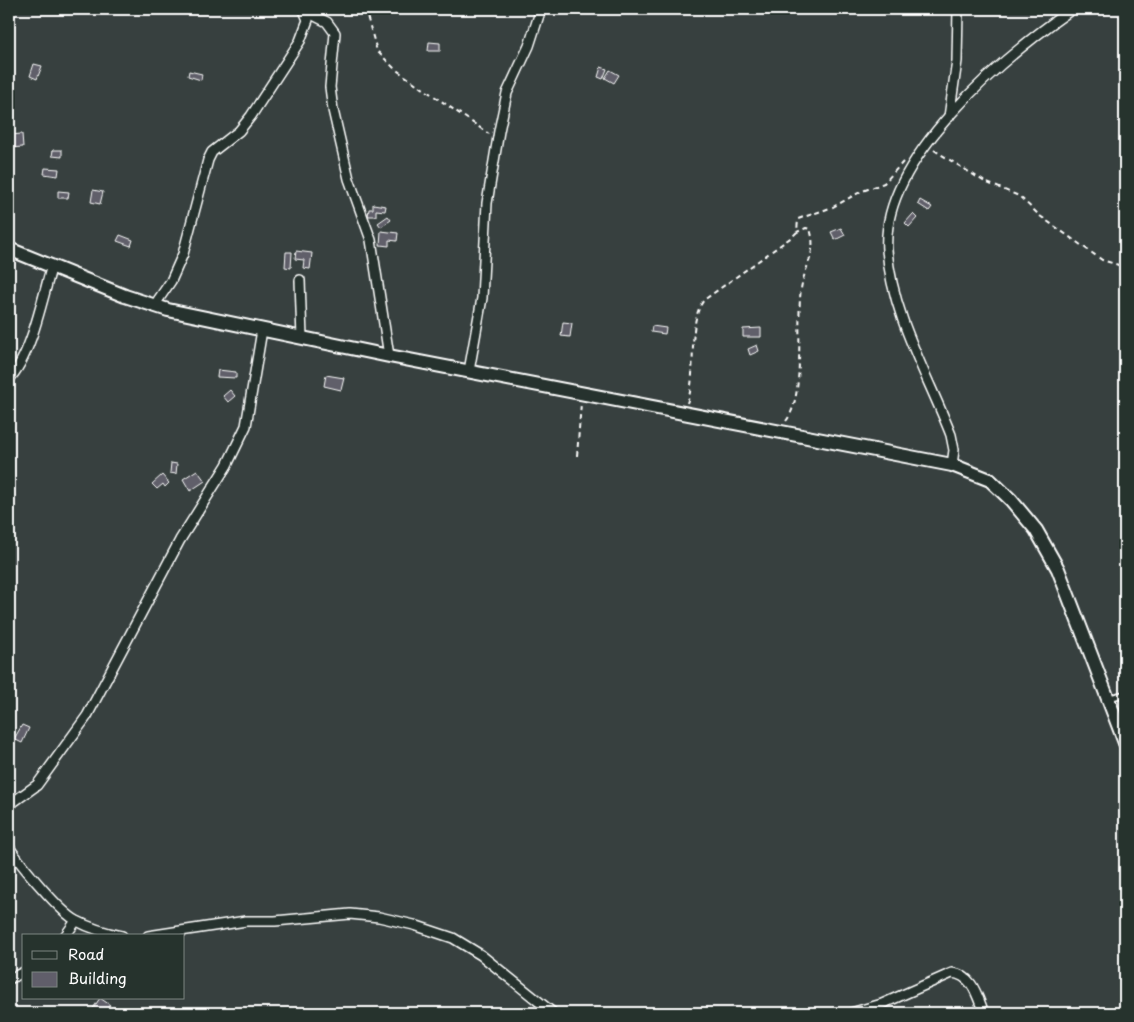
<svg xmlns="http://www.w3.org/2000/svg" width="1134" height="1022" viewBox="0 0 1134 1022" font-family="'Playpen Sans',sans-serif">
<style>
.building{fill:#605e6a;stroke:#fff}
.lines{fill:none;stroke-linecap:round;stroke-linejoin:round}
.lane-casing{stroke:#fff;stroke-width:8}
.street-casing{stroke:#fff;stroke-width:12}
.secondary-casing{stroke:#fff;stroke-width:16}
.path{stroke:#fff;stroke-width:2;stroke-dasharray:5 4;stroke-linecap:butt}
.lane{stroke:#26332d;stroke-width:4.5}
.street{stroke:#26332d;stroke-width:9}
.secondary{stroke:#26332d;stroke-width:12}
</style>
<rect width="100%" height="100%" fill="#37403f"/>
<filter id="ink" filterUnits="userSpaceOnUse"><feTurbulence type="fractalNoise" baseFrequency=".02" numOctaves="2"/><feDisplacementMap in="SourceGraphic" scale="10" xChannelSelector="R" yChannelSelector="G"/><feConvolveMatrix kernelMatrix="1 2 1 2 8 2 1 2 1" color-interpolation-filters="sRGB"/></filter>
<g filter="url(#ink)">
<g class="building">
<path d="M 429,42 L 440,43 L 440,51 L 428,51 Z"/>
<path d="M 34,64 L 42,66 L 37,79 L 30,76 Z"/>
<path d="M 601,67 L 607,69 L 603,79 L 598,77 Z"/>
<path d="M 610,70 L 619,75 L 614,83 L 605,78 Z"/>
<path d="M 189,71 L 202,74 L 201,80 L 188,76 Z"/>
<path d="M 22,134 L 23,147 L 9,148 L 9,135 Z"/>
<path d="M 53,150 L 62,150 L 62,157 L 52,156 Z"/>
<path d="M 45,168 L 59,169 L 58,176 L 44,174 Z"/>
<path d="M 93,190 L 103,192 L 100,204 L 91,202 Z"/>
<path d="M 58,191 L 69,192 L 68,198 L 58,198 Z"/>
<path d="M 920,200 L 932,207 L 929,211 L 918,204 Z"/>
<path d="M 373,204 L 386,206 L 385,211 L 376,210 L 376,216 L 368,216 L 369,209 L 373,209 Z"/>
<path d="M 913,214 L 917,218 L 909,227 L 905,223 Z"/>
<path d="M 388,216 L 391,220 L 381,227 L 378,223 Z"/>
<path d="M 841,228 L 845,235 L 835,240 L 831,232 Z"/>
<path d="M 381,231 L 398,233 L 397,241 L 389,240 L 389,246 L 380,245 Z"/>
<path d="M 120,235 L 133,240 L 131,246 L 117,241 Z"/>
<path d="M 296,251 L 312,253 L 310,269 L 303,268 L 304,260 L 295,259 Z"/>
<path d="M 286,252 L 292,252 L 291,268 L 285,267 Z"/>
<path d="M 563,322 L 572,323 L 570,337 L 561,336 Z"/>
<path d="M 652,326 L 666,328 L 665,334 L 651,332 Z"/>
<path d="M 761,328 L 761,337 L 743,337 L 743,329 Z"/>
<path d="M 757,345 L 759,351 L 750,355 L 748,349 Z"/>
<path d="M 218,370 L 236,372 L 236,378 L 217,377 Z"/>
<path d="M 326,375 L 344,378 L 341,390 L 324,386 Z"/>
<path d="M 230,390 L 235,396 L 228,402 L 223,396 Z"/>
<path d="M 171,463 L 177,464 L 176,474 L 170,473 Z"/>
<path d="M 197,470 L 205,481 L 190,491 L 183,479 Z"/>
<path d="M 162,475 L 169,483 L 165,487 L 163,484 L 157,489 L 152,484 Z"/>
<path d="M 22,725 L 29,728 L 22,743 L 14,739 Z"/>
<path d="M 100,998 L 110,1005 L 105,1013 L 90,1013 Z"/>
</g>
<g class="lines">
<g class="lane-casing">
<path id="lane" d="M 1109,698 L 1125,694"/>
</g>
<g class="street-casing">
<g id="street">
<path d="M 305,11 L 327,22 L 335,33 L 330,87 L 333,110 L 349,179 L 371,240 L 389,356"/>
<path d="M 949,117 L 957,61 L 958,9"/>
<path d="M 300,280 L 302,338"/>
<path d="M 154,306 L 171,281 L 183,254 L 208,160 L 212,152 L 239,131 L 251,116 L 300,41 L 308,20 L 304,10"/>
<path d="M 469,371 L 482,298 L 487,203 L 499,131 L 507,93 L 529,46 L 541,9"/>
<path d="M 9,379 C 31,357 43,296 52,265"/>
<path d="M 952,465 L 954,450 L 951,435 C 928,376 892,315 887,250 C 880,159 1005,56 1072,9"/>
<path d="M 9,805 L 37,785 L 87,716 L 180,540 L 227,465 L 246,426 L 262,330"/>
<path d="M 9,847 C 20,864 61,913 77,921 C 90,928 107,933 122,936"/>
<path d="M 65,936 L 76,921"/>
<path d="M 148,936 L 246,921 L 275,921 L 350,914 L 379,917 L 414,925 L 453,938 L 481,955 L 553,1013"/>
<path d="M 9,979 L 24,972"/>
<path d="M 851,1013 L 882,1004 L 952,973 C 973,975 977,996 984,1013"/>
</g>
</g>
<g class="secondary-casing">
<path id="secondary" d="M 9,249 L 125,296 L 168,310 L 389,356 L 952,465 L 990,480 L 1011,500 L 1036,530 L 1058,569 L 1125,743"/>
</g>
<g class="path">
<path d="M 365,9 L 377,51 L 395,69 L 489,134"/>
<path d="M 934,150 L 985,182 L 1019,196 L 1040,216 L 1102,260 L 1125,267"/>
<path d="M 687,403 C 698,374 686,323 704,300 L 793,236 L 797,232 L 798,219 L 833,207 L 860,192 L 884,183 L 903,162"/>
<path d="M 786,421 C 806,396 796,323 801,289 C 804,267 818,253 810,229 L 806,228 L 797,232"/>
<path d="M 577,456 L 581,403"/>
<path d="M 9,728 L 17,729"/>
</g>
<use href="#lane" class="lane"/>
<use href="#street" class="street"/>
<use href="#secondary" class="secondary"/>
</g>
</g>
<rect width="1134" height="1022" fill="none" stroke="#26332d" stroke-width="30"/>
<rect x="15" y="15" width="1104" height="992" fill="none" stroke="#fff" stroke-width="2" filter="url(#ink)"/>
<rect x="22" y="934" width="162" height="65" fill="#26332d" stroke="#7d8581"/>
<rect x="32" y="951" width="25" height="8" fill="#26332d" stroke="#7d8581"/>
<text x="68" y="960" font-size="15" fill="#ffffff">Road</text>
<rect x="32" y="972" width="25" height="15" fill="#605e6a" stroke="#7d8581"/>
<text x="68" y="984" font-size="15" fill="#ffffff">Building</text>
</svg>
